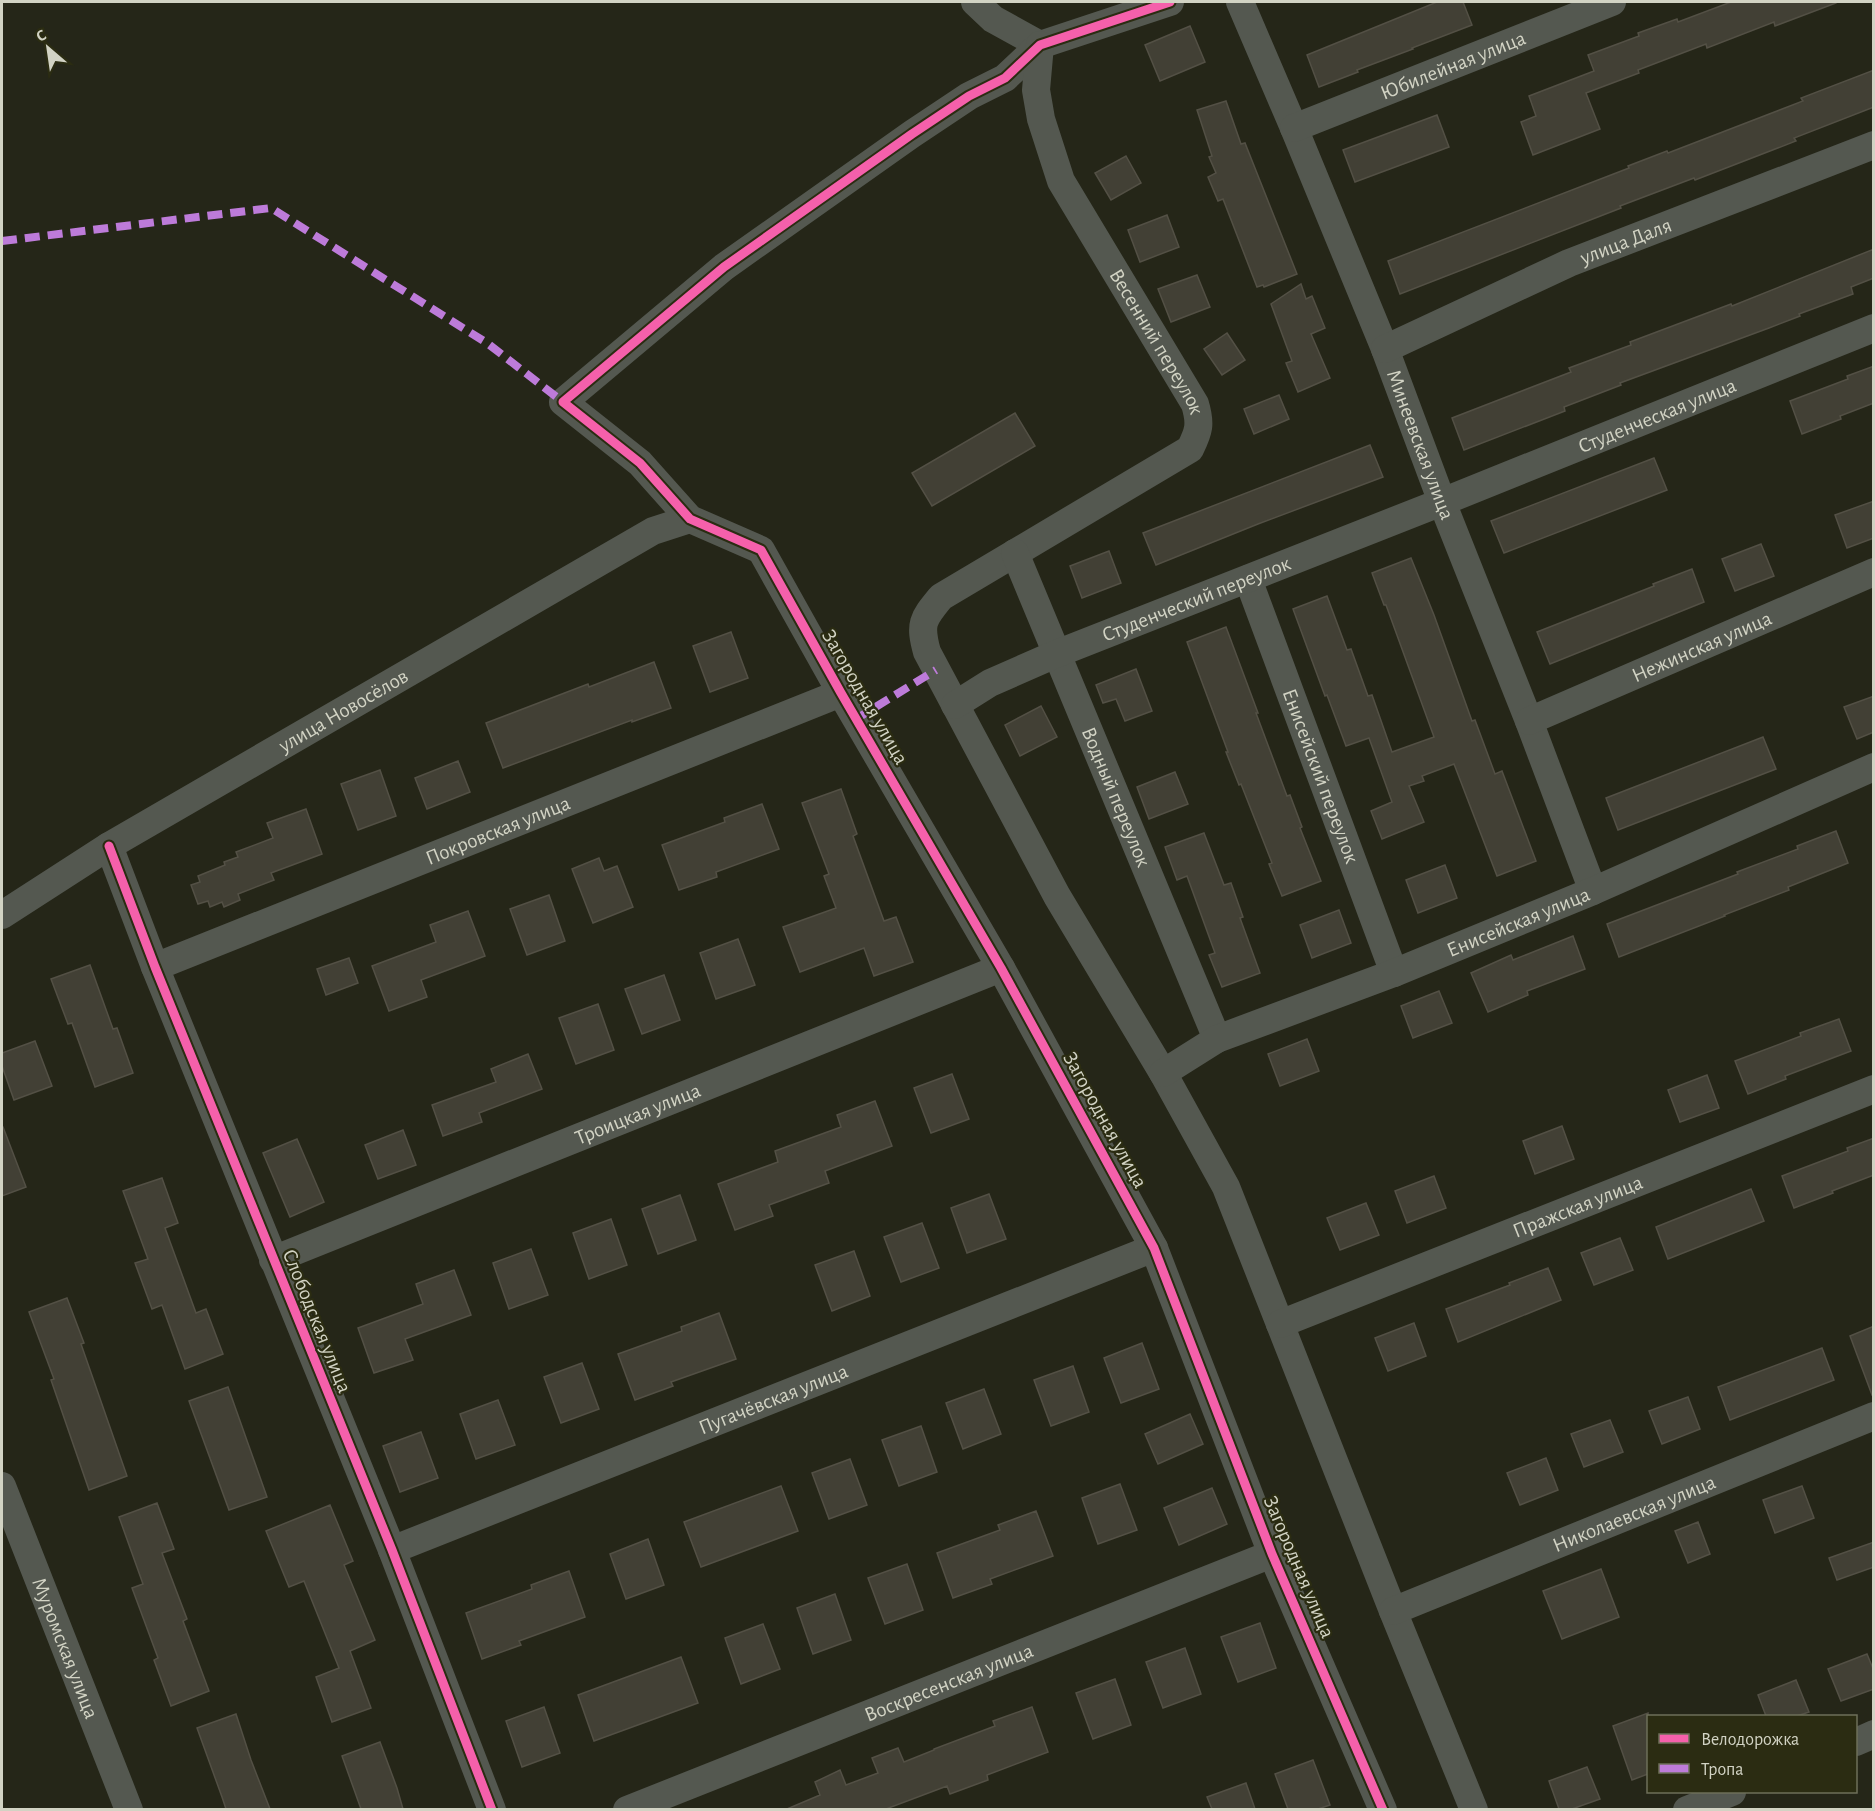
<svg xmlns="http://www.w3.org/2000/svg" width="1875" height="1811" viewBox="0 0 1875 1811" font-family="'Alegreya Sans',sans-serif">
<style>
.building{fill:#424035;stroke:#535045;stroke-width:1.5}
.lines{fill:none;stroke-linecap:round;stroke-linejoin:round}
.minor{stroke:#545850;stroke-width:28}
.quiet{stroke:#bd7bd9;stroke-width:8;stroke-dasharray:15 8;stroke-linecap:butt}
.cycleway-casing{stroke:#2b2c12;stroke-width:13}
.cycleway{stroke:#f560ab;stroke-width:9}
.labels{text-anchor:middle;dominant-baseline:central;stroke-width:4.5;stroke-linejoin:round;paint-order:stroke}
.street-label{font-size:21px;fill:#d2d3c4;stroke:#2b2c12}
</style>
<rect width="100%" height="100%" fill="#252618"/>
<g class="building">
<path d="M 1437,2 L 1463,2 L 1472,25 L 1412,48 L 1413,49 L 1357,70 L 1358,72 L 1319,87 L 1307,55 Z"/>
<path d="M 1731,2 L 1836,2 L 1836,3 L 1775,26 L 1774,22 L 1707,48 L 1706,44 L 1638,70 L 1639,73 L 1586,93 L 1600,129 L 1533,155 L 1521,122 L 1536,116 L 1529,96 L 1594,71 L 1588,55 L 1639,36 L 1638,33 L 1677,19 L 1678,22 Z"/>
<path d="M 1190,26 L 1205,62 L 1160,81 L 1145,45 Z"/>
<path d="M 1874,70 L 1874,107 L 1794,138 L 1796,141 L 1695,180 L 1694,178 L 1620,206 L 1621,208 L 1400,294 L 1388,261 L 1629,168 L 1628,166 L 1667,151 L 1668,153 L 1803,101 L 1801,98 Z"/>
<path d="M 1226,101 L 1241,144 L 1245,143 L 1297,274 L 1264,287 L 1263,285 L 1257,287 L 1223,199 L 1218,201 L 1208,177 L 1216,173 L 1209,157 L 1212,156 L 1197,110 Z"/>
<path d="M 1437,115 L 1449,147 L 1355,182 L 1343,150 Z"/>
<path d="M 1126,156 L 1141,183 L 1111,200 L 1095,173 Z"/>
<path d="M 1167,215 L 1179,247 L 1140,262 L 1128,230 Z"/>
<path d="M 1874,249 L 1874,278 L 1851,287 L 1853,294 L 1799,314 L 1800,316 L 1769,328 L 1620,383 L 1621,385 L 1564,407 L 1565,411 L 1464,450 L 1452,418 L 1571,372 L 1569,368 L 1631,345 L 1630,342 L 1731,304 L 1732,306 Z"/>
<path d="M 1197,275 L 1210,307 L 1171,322 L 1158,289 Z"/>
<path d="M 1301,284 L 1306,299 L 1312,296 L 1325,328 L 1311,334 L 1330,378 L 1298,392 L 1286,363 L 1292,361 L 1271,304 Z"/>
<path d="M 1227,333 L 1245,360 L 1222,375 L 1204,349 Z"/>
<path d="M 1874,366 L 1874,403 L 1840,416 L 1841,419 L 1802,434 L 1790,401 L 1848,379 L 1847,376 Z"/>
<path d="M 1279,395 L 1289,419 L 1254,434 L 1244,409 Z"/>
<path d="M 1015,413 L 1035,446 L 932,506 L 912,473 Z"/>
<path d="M 1370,445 L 1383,477 L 1258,524 L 1156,565 L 1143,533 Z"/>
<path d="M 1654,458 L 1667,490 L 1504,553 L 1491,521 Z"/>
<path d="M 1874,501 L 1874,538 L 1847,548 L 1835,515 Z"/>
<path d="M 1761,544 L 1774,576 L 1735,591 L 1722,559 Z"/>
<path d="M 1109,551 L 1121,583 L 1082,598 L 1070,566 Z"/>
<path d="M 1411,558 L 1434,615 L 1472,721 L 1475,720 L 1495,774 L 1502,771 L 1536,861 L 1497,876 L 1454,764 L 1422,776 L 1424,781 L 1409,786 L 1424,822 L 1382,839 L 1371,811 L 1392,802 L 1369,738 L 1346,746 L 1327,695 L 1325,696 L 1293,609 L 1327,596 L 1347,650 L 1351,649 L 1368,696 L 1372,695 L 1392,752 L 1434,737 L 1386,605 L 1384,605 L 1372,573 Z"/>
<path d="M 1692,569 L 1704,602 L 1550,664 L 1537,632 L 1654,586 L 1653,584 Z"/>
<path d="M 1226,627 L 1258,713 L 1256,713 L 1287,796 L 1290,795 L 1302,827 L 1300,828 L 1321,881 L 1282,896 L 1269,864 L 1272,863 L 1241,784 L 1239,785 L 1226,752 L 1228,752 L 1187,642 Z"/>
<path d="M 731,632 L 748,678 L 710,692 L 693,646 Z"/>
<path d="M 654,662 L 671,708 L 632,722 L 632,720 L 503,768 L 486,723 L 588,684 L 589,687 Z"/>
<path d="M 1136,669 L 1152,711 L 1125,721 L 1116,699 L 1103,703 L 1096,685 Z"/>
<path d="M 1874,696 L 1874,732 L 1857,739 L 1844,707 Z"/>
<path d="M 1041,706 L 1057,737 L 1020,756 L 1005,725 Z"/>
<path d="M 1763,737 L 1776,769 L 1618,830 L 1606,798 Z"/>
<path d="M 458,761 L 470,792 L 427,809 L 415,778 Z"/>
<path d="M 380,770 L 396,816 L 358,830 L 341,784 Z"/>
<path d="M 1175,772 L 1188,804 L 1149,819 L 1137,787 Z"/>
<path d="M 841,789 L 857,834 L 853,836 L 884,921 L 896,917 L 913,962 L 874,976 L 864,948 L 800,972 L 783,927 L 836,908 L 824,876 L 829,874 L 802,803 Z"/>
<path d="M 762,804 L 779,849 L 716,872 L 717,877 L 679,890 L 662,845 L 725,822 L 724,818 Z"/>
<path d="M 306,809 L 322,854 L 271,873 L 274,880 L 238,894 L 240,900 L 224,907 L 222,902 L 210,907 L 208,901 L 198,904 L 191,885 L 200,882 L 198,876 L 225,865 L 224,862 L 238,857 L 236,852 L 273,838 L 267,823 Z"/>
<path d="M 1836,831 L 1848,863 L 1788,887 L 1789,890 L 1724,915 L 1725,916 L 1619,957 L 1607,924 L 1738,874 L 1737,872 L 1798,849 L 1797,846 Z"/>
<path d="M 1204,833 L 1224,885 L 1231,883 L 1243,917 L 1240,918 L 1260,973 L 1222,987 L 1209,955 L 1215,953 L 1187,876 L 1177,880 L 1165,847 Z"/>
<path d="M 599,858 L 604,871 L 617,866 L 633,907 L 593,923 L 572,869 Z"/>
<path d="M 1445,865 L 1457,898 L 1418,913 L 1406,880 Z"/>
<path d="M 549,895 L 565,941 L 527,955 L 510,909 Z"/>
<path d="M 1339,910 L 1351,943 L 1312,958 L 1300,925 Z"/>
<path d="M 468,911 L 485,956 L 421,980 L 427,997 L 389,1011 L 372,966 L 436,942 L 430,925 Z"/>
<path d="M 1573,936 L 1585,969 L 1527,991 L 1528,995 L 1488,1012 L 1471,973 L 1511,955 L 1513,960 Z"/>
<path d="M 738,939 L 755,985 L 716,999 L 700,953 Z"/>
<path d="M 349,958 L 358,983 L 326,995 L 317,969 Z"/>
<path d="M 90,965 L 113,1029 L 117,1028 L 133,1073 L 95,1087 L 72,1023 L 68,1024 L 51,979 Z"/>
<path d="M 664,975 L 680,1020 L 642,1034 L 625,989 Z"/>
<path d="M 1439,991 L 1452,1023 L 1413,1038 L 1401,1006 Z"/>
<path d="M 598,1004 L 614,1050 L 576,1064 L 559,1018 Z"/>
<path d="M 1839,1019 L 1851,1051 L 1785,1076 L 1786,1079 L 1748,1094 L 1735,1061 L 1801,1036 L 1800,1033 Z"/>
<path d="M 1307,1039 L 1319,1071 L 1280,1086 L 1268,1054 Z"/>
<path d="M 35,1041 L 52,1086 L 14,1100 L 2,1066 L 2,1053 Z"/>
<path d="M 528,1054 L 542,1089 L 479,1113 L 482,1122 L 443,1136 L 432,1105 L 496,1082 L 491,1069 Z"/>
<path d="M 952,1074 L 969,1119 L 931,1133 L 914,1088 Z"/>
<path d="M 1707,1075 L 1719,1108 L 1680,1122 L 1668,1090 Z"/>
<path d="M 875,1101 L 892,1146 L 825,1171 L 829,1183 L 769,1205 L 773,1216 L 735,1230 L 718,1184 L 778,1162 L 775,1151 L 841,1127 L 837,1115 Z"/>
<path d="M 1562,1126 L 1574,1159 L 1535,1174 L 1523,1141 Z"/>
<path d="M 2,1127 L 3,1127 L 26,1187 L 2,1196 Z"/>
<path d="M 403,1130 L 416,1165 L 378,1179 L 365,1145 Z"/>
<path d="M 1874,1138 L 1874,1175 L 1832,1191 L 1833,1193 L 1794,1208 L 1782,1176 L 1848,1151 L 1847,1148 Z"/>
<path d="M 297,1139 L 324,1202 L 290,1217 L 263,1153 Z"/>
<path d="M 1434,1176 L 1446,1208 L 1407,1223 L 1395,1191 Z"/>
<path d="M 162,1178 L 178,1223 L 165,1228 L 196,1313 L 206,1309 L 223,1354 L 185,1369 L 162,1305 L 152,1309 L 135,1263 L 148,1259 L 123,1191 Z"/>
<path d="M 1751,1189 L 1764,1221 L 1668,1259 L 1656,1227 Z"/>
<path d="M 989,1194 L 1006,1239 L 967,1253 L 951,1208 Z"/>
<path d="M 680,1195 L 696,1240 L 658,1254 L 642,1209 Z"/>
<path d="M 1366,1203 L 1379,1235 L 1340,1250 L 1327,1218 Z"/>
<path d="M 611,1219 L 627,1265 L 589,1279 L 573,1233 Z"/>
<path d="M 922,1223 L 939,1268 L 901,1282 L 884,1237 Z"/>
<path d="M 1620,1238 L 1633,1270 L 1594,1285 L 1581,1253 Z"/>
<path d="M 531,1249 L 548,1295 L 509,1309 L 493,1263 Z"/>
<path d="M 854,1251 L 870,1296 L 832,1311 L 815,1265 Z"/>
<path d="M 1548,1268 L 1561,1300 L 1458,1342 L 1446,1309 L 1510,1285 L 1509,1283 Z"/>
<path d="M 454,1270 L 471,1315 L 405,1339 L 413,1360 L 374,1373 L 358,1328 L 423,1304 L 416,1284 Z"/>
<path d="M 67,1298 L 84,1343 L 81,1344 L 127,1476 L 89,1490 L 51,1380 L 54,1379 L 29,1312 Z"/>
<path d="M 719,1313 L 736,1359 L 671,1382 L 673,1386 L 635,1400 L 618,1354 L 682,1331 L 681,1327 Z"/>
<path d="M 1414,1323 L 1426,1356 L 1388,1371 L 1375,1338 Z"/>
<path d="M 1874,1326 L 1874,1394 L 1872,1395 L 1850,1336 Z"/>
<path d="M 1142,1343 L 1159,1389 L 1121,1403 L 1104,1358 Z"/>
<path d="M 1822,1348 L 1834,1380 L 1730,1420 L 1718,1387 Z"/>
<path d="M 582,1363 L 599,1409 L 561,1423 L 544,1377 Z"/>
<path d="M 1073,1366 L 1089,1412 L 1051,1426 L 1034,1380 Z"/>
<path d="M 228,1387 L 267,1497 L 229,1510 L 189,1401 Z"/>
<path d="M 984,1389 L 1001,1434 L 963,1449 L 946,1403 Z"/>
<path d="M 1688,1397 L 1700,1429 L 1662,1444 L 1649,1411 Z"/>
<path d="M 498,1400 L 515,1445 L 476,1459 L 460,1414 Z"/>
<path d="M 1190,1414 L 1203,1444 L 1158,1464 L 1145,1434 Z"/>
<path d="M 1610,1420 L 1623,1452 L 1584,1467 L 1571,1434 Z"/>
<path d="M 921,1426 L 937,1472 L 899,1486 L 882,1440 Z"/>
<path d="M 421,1432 L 438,1478 L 400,1492 L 383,1446 Z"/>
<path d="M 1546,1458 L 1558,1490 L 1520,1505 L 1507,1473 Z"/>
<path d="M 850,1459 L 867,1505 L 829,1519 L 812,1473 Z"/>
<path d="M 1120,1484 L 1137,1530 L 1098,1544 L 1082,1498 Z"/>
<path d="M 781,1486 L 798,1531 L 701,1567 L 684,1522 Z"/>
<path d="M 1802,1486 L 1814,1518 L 1775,1533 L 1763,1500 Z"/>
<path d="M 1212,1488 L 1227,1524 L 1179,1545 L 1164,1508 Z"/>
<path d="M 157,1503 L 174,1549 L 162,1553 L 187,1619 L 183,1621 L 209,1691 L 171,1706 L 154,1660 L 158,1658 L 132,1588 L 143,1584 L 119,1517 Z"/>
<path d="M 330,1505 L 353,1561 L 344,1565 L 375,1640 L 350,1651 L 371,1708 L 332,1722 L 316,1677 L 339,1668 L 304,1581 L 289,1587 L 266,1531 Z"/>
<path d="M 1036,1511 L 1053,1556 L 990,1579 L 992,1584 L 953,1598 L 937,1553 L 1000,1530 L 998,1525 Z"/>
<path d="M 1698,1522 L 1710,1554 L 1688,1563 L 1675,1531 Z"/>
<path d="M 648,1539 L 664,1585 L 626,1599 L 610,1554 Z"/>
<path d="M 1874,1542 L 1874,1567 L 1837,1580 L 1829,1558 Z"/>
<path d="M 907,1564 L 923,1610 L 885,1624 L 868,1578 Z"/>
<path d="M 1601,1569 L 1619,1617 L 1562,1639 L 1543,1591 Z"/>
<path d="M 569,1571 L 585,1617 L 519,1641 L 521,1645 L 482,1659 L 466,1613 L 532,1589 L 531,1585 Z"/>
<path d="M 835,1594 L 851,1640 L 813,1654 L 797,1608 Z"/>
<path d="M 1260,1623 L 1276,1668 L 1238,1682 L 1221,1637 Z"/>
<path d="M 763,1624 L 780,1669 L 741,1684 L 725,1638 Z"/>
<path d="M 1185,1648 L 1201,1694 L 1163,1708 L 1146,1662 Z"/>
<path d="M 1867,1654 L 1874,1671 L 1874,1689 L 1841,1701 L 1828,1669 Z"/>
<path d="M 681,1657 L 698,1703 L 594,1741 L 578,1695 Z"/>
<path d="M 1115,1679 L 1131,1725 L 1093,1739 L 1076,1693 Z"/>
<path d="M 1796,1680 L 1809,1712 L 1797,1716 L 1766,1716 L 1758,1695 Z"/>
<path d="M 544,1707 L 560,1753 L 522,1767 L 506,1721 Z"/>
<path d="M 1032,1707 L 1048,1752 L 987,1775 L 988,1780 L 950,1794 L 947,1786 L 886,1809 L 787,1809 L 820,1795 L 815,1782 L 840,1770 L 846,1785 L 878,1773 L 872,1758 L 898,1748 L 904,1762 L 934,1750 L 934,1749 L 995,1726 L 993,1721 Z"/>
<path d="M 1648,1713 L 1648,1774 L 1632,1780 L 1613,1726 Z"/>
<path d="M 236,1714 L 251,1760 L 270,1809 L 226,1809 L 222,1797 L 197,1728 Z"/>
<path d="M 380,1742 L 397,1788 L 403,1809 L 361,1809 L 342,1756 Z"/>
<path d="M 1313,1760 L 1330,1805 L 1318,1809 L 1288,1809 L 1275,1774 Z"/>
<path d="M 1587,1767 L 1600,1799 L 1572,1809 L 1559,1809 L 1549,1781 Z"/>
<path d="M 1246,1783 L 1255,1809 L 1212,1809 L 1207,1797 Z"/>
</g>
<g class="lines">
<g class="minor">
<path d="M 975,2 L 993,19 L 1040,45"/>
<path d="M 1170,2 L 1040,45 L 1005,78 L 969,96 L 912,134 L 724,267 L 563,402 L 640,463 L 690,519 L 761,550 L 841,693 L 1001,968 L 1154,1248 L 1272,1554 L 1383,1810"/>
<path id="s1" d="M 1240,2 L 1294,128 L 1385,349 L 1442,502 L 1529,721 L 1593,891"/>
<path id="s2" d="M 1040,45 L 1036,90 L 1041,119 L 1061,181 L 1195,404 C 1201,424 1199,431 1190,449 L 941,597 C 923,619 919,623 927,652 L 1057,896 L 1163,1073 L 1226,1187 L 1393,1611 L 1474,1810"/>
<path id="s3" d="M 1294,128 L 1612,2"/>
<path id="s4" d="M 1385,349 L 1569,263 L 1874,145"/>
<path id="s5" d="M 1015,553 L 1217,1039"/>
<path id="s6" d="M 1248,579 L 1394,973"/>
<path id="s7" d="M 955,705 L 990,683 L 1056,654 L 1442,502 L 1874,328"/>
<path id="s8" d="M 1529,721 L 1874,572"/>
<path d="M 109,846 L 155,967 L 392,1550 L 492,1810"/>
<path id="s9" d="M 2,915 L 109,846 L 653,531 L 690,519"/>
<path id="s10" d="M 155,967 L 841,693"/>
<path id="s11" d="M 1163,1073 L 1217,1039 L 1394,973 L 1593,891 L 1874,767"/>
<path id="s12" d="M 273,1260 L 1001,968"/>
<path id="s13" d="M 1280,1324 L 1874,1089"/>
<path id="s14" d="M 2,1486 L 129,1810"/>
<path id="s15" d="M 392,1550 L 1154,1248"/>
<path id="s16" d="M 1393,1611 L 1874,1416"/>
<path d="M 1856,1742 L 1874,1734"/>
<path id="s17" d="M 627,1810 L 1272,1554"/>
<path d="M 1687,1810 L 1732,1792"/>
</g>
<g class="quiet">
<path d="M 2,241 L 271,208 L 487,343 L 563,402"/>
<path d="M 856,719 L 936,670"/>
</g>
<g class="cycleway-casing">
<g id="cycleway">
<path d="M 1170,2 L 1040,45 L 1005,78 L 969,96 L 912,134 L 724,267 L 563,402 L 640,463 L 690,519 L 761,550 L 841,693 L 1001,968 L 1154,1248 L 1272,1554 L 1383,1810"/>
<path d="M 109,846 L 155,967 L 392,1550 L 492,1810"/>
</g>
</g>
<use href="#cycleway" class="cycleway"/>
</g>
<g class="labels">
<g class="street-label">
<text stroke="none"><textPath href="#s3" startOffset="171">Юбилейная улица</textPath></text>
<text stroke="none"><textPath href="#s4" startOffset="264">улица Даля</textPath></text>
<text stroke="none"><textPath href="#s2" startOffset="327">Весенний переулок</textPath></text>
<text stroke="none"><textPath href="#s7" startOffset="760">Студенческая улица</textPath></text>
<text stroke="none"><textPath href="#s1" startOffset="478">Минеевская улица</textPath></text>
<text stroke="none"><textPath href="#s7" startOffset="264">Студенческий переулок</textPath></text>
<text stroke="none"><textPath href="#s8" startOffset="188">Нежинская улица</textPath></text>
<text transform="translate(865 697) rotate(60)">Загородная улица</text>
<text stroke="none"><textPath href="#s9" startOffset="398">улица Новосёлов</textPath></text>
<text stroke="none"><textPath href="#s6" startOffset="210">Енисейский переулок</textPath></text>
<text stroke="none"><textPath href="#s5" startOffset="264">Водный переулок</textPath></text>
<text stroke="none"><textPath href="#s10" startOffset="369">Покровская улица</textPath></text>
<text stroke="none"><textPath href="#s11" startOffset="387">Енисейская улица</textPath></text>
<text stroke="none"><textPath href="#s12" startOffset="393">Троицкая улица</textPath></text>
<text transform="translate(1105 1120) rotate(61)">Загородная улица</text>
<text stroke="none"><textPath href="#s13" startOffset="320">Пражская улица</textPath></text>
<text transform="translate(317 1321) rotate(68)">Слободская улица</text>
<text stroke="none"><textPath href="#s15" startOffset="410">Пугачёвская улица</textPath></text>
<text stroke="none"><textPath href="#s16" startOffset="260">Николаевская улица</textPath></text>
<text transform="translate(1299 1567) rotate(67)">Загородная улица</text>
<text stroke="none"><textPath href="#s14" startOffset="174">Муромская улица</textPath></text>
<text stroke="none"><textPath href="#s17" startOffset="346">Воскресенская улица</textPath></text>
</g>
</g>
<rect width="1875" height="1811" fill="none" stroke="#d2d3c4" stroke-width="6"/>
<rect x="1647" y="1715" width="210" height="78" fill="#2b2c12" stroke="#6e6f59" stroke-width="1.5"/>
<rect x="1659" y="1734" width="30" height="9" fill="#f560ab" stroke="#6e6f59" stroke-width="1.5"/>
<text x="1701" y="1745" font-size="18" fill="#d2d3c4">Велодорожка</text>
<rect x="1659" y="1764" width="30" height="9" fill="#bd7bd9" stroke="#6e6f59" stroke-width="1.5"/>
<text x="1701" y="1775" font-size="18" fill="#d2d3c4">Тропа</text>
<g transform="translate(48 48) rotate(331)" stroke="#2b2c12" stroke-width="4.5" paint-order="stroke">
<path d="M0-4.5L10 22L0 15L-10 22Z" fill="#d2d3c4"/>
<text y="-9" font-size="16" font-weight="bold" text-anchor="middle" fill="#d2d3c4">С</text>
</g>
</svg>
